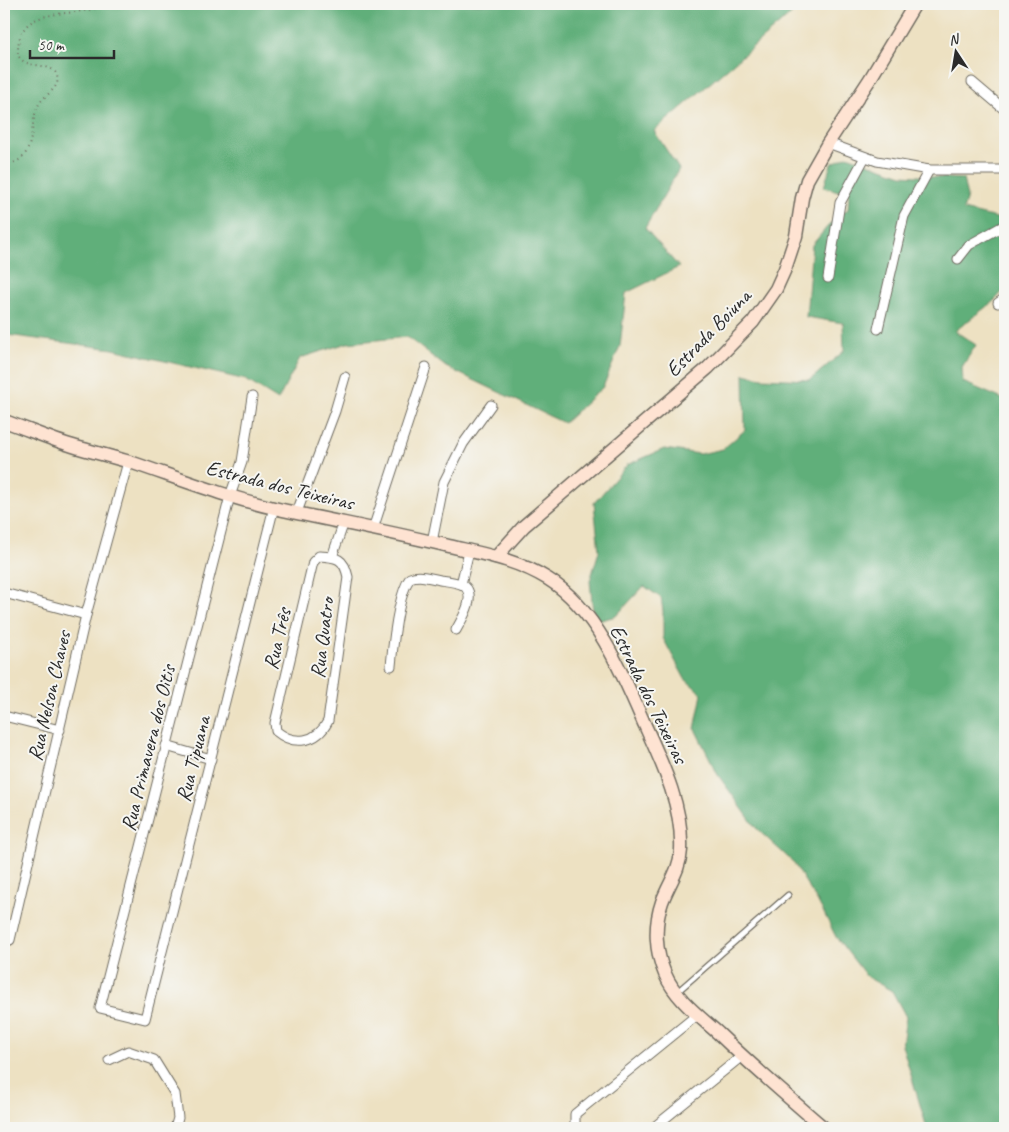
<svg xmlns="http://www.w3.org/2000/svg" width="1009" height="1132" viewBox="0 0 1009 1132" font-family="Caveat,sans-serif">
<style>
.forest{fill:#60af7a;stroke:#466d52}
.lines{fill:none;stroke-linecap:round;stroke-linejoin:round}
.lane-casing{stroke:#6f6b60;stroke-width:7}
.street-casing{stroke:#6f6b60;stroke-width:11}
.secondary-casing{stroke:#6f6b60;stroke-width:15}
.path{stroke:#6f6b60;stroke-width:2;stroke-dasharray:1 4;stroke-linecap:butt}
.lane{stroke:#fff;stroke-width:4.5}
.street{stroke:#fff;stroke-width:9}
.secondary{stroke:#fee3d2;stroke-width:12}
.labels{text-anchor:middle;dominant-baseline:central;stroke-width:4;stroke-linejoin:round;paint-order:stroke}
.street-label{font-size:21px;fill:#2b2b2b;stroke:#f6f6f2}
</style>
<rect width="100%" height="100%" fill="#f6f6f2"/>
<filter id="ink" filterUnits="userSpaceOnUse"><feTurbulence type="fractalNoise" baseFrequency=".02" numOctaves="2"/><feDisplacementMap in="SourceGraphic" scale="10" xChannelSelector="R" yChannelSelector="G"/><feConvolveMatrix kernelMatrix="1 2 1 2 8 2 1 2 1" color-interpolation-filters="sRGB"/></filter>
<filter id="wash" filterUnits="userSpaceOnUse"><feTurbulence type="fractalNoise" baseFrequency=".0096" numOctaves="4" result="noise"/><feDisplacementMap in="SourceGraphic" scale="20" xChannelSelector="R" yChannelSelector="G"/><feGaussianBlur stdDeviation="1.12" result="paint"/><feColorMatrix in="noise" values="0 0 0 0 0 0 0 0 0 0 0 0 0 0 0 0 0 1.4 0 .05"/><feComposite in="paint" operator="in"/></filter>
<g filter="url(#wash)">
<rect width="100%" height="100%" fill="#ede1c2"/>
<g class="forest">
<path d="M 4,4 L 798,4 L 796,10 L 654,131 L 679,169 L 645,228 L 679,267 L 626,293 L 620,346 L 603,387 L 564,423 L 446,367 L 407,337 L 347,343 L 300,358 L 278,400 L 246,380 L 113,349 L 7,335 L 8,297 L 4,294 Z"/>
<path d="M 847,156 L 902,175 L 963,179 L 967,197 L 963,210 L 1005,220 L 1005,289 L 995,300 L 955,331 L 976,345 L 962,367 L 963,382 L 1005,400 L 1005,1128 L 927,1128 L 902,1045 L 906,1017 L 892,991 L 867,977 L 836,937 L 822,909 L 793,862 L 756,828 L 718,775 L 695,729 L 702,694 L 685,679 L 663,638 L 663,611 L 661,598 L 644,586 L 616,616 L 594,622 L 590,581 L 599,551 L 594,503 L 627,465 L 664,449 L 700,454 L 723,449 L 745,430 L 744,374 L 762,378 L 810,380 L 844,351 L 843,323 L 806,317 L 812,245 L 828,226 L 848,209 L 849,194 L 824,187 L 831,164 Z"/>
</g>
</g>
<g filter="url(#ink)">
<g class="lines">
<g class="lane-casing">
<path id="lane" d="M 677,992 L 788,895"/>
</g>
<g class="street-casing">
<g id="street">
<path d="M 972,82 L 1005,110"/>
<path d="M 828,143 L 877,161 L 929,170 L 1005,170"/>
<path d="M 958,259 L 969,245 L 1005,225"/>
<path d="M 828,278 L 840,203 L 865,157"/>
<path d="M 998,303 L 1005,298"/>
<path d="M 878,329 L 904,216 L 929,170"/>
<path d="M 252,397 L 242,462 L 230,496 L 100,1008 L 145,1019 L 274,507"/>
<path d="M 297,512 L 335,411 L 345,377"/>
<path d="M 373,529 L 426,367"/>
<path d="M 432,542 L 444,482 L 463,444 L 491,405"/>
<path d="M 319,556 C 337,557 344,558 348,577 L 328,721 C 317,743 294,746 276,731 L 275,723 L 313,562 Z"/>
<path d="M 332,557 L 344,522"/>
<path d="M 461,584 L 469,551"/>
<path d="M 4,593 L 86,615"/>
<path d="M 391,666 C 393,644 398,594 410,578 C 420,574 430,578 440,580 C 447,581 457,582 463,585 C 478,595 462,619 456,630"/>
<path d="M 4,716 L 60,730"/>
<path d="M 166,746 L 211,759"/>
<path d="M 10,940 L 86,615 L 128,462"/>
<path d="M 109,1060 L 128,1051 L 154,1060 L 175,1094 L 178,1118 L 175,1128"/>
<path d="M 575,1128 L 575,1114 L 697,1015"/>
<path d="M 653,1128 L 742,1056"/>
</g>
</g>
<g class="secondary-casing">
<g id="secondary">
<path d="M 4,421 C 27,429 50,439 73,446 C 93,452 113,457 133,463 C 180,479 226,497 274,508 C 332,521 391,532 449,546 C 483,554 518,560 548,579 C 595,608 622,672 643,721 C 661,761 683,805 681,850 C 680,870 669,883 662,902 C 654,925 655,951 665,974 C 675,998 699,1016 718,1033 C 752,1066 788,1097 824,1128"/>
<path d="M 496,557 L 524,526 L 708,368 L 753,322 L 776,289 L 785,269 L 796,236 L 802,198 L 807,180 L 828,143 L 870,79 L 915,4"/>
</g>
</g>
<path class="path" d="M 4,164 C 39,163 27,125 39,104 C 44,95 61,88 57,76 C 55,65 35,66 27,63 C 23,62 21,59 18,56 C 16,12 50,16 82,11 C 95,9 107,6 120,4"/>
<use href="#lane" class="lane"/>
<use href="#street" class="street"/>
<use href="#secondary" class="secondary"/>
</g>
</g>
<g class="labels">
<g class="street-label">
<text transform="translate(708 333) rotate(-46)">Estrada Boiuna</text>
<text transform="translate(280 485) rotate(14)">Estrada dos Teixeiras</text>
<text transform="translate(322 638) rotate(-83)">Rua Quatro</text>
<text transform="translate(277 639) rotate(-77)">Rua Três</text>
<text transform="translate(649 694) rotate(64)">Estrada dos Teixeiras</text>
<text transform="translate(49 696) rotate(-77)">Rua Nelson Chaves</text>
<text transform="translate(148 748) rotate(-76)">Rua Primavera dos Oitis</text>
<text transform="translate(193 759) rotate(-76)">Rua Tipuana</text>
</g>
</g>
<rect width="1009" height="1132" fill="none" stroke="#f6f6f2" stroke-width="20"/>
<g transform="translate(956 52) rotate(348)" stroke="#f6f6f2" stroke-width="4" paint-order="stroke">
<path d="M0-4L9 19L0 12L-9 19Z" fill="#2b2b2b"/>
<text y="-8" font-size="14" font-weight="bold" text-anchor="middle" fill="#2b2b2b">N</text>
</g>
<path d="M30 50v8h84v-8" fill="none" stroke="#2b2b2b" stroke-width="2.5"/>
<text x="38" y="50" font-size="15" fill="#2b2b2b" stroke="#f6f6f2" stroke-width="4" paint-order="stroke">50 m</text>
</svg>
